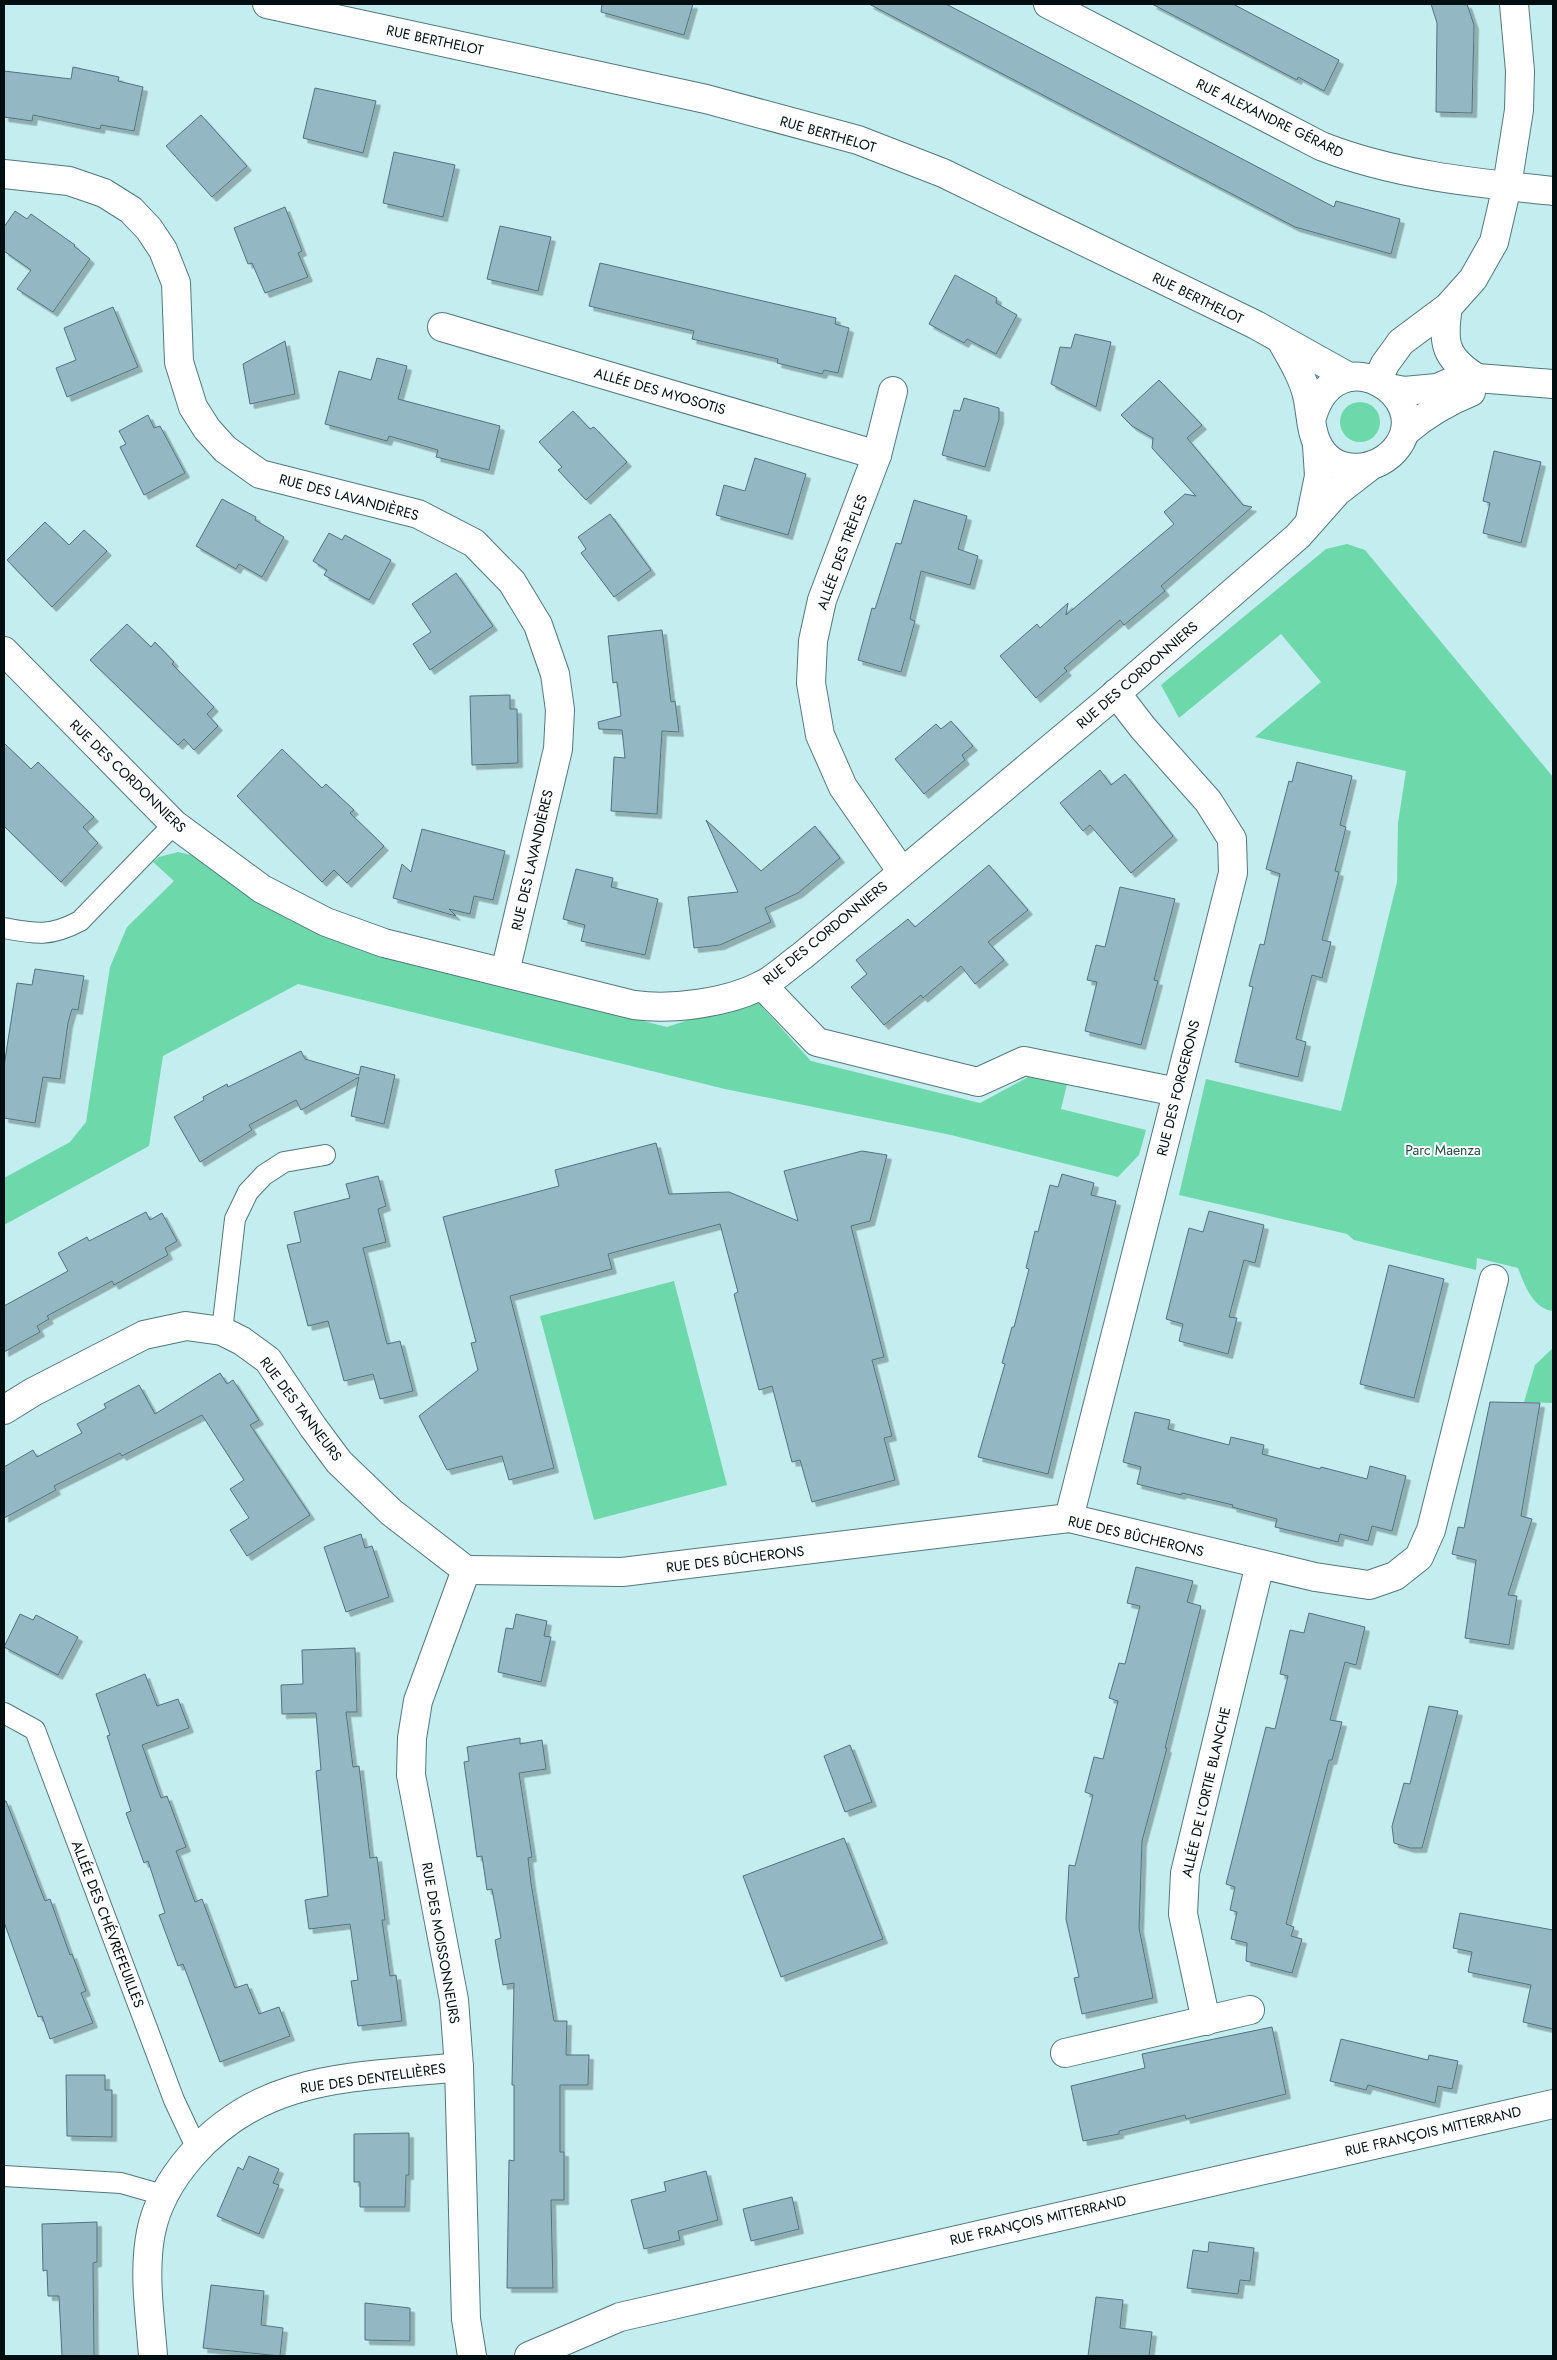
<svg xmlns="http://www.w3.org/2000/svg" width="1557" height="2360" viewBox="0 0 1557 2360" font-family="Jost,sans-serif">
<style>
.green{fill:#6dd9ab}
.building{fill:#93b8c3;stroke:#51737e;filter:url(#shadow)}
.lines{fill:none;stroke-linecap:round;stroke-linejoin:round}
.service-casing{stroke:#52787a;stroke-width:22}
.minor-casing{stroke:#52787a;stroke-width:30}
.tertiary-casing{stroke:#52787a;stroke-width:30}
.service{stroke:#fff;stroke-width:20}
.minor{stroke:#fff;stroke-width:28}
.tertiary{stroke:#fff;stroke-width:28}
.labels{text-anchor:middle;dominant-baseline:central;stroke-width:4;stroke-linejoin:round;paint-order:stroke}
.street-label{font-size:14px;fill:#020e0f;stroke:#fff}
.park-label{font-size:14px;fill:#22513e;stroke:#fff}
</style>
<defs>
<filter id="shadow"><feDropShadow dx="4.5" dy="4.5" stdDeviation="0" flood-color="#0004"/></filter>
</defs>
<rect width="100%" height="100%" fill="#c4edef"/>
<g class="green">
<circle cx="1360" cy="422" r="20"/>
<path d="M 1347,544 L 1365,550 L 1553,777 L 1553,1311 C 1533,1309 1524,1284 1518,1268 L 1477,1258 L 1476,1270 L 1354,1240 L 1347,1234 L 1179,1195 L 1206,1079 L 1341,1111 L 1397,882 L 1398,823 L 1406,771 L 1255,737 L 1321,682 L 1281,634 L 1179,718 L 1161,685 L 1326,549 Z"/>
<path d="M 178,852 L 195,856 L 203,860 L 226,880 L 308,929 L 368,953 L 667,1027 L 752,999 L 756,1000 L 811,1061 L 980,1103 L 1032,1075 L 1068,1080 L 1061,1109 L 1146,1130 L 1139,1155 L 1118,1177 L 951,1135 L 725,1089 L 298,984 L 163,1056 L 149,1146 L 4,1225 L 4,1178 L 70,1142 L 86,1122 L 110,967 L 127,927 L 174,881 L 153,862 L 159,857 Z"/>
<path d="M 674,1281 L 727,1485 L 594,1520 L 540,1316 Z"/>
<path d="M 1553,1348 L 1553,1403 L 1524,1402 L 1535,1365 Z"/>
</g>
<g class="building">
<path d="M 602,4 L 693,4 L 684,35 L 601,12 Z"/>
<path d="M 869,4 L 946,4 L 1334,207 L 1336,201 L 1400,219 L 1391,254 L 1295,227 Z"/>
<path d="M 1152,4 L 1233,4 L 1339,60 L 1324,91 L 1298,77 L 1297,80 Z"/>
<path d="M 1431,4 L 1467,4 L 1474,25 L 1472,113 L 1436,112 L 1437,23 Z"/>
<path d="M 73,67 L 119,77 L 118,81 L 143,87 L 134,131 L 101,125 L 100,129 L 33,115 L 32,121 L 4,117 L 4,71 L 71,79 Z"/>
<path d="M 315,88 L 376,101 L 363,153 L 303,138 Z"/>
<path d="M 201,115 L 247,166 L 212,197 L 166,146 Z"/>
<path d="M 394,152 L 455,165 L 443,217 L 383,203 Z"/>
<path d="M 285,207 L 302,251 L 298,253 L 308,277 L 265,293 L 252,263 L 248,264 L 234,228 Z"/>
<path d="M 15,211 L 27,219 L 31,214 L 75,245 L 74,246 L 90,259 L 53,312 L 17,289 L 31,270 L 4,251 L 4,227 Z"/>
<path d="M 500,226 L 551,237 L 538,291 L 487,279 Z"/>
<path d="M 600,263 L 836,318 L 835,324 L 849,328 L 838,373 L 824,370 L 822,374 L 777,363 L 778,359 L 692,339 L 694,331 L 589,306 Z"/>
<path d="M 955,275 L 997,298 L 996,303 L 1017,315 L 996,354 L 967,339 L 964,343 L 929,324 Z"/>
<path d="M 113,307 L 138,367 L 67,397 L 56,368 L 76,360 L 64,328 Z"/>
<path d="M 1075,334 L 1111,342 L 1096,407 L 1051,384 L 1060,347 L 1071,348 Z"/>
<path d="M 285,341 L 295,394 L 250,404 L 243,364 Z"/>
<path d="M 377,358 L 407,366 L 398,399 L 500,426 L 489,470 L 436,457 L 438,450 L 389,436 L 387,441 L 325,424 L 339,371 L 371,380 Z"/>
<path d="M 1159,380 L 1202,425 L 1187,438 L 1243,505 L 1252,507 L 1161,586 L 1165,591 L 1124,625 L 1120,620 L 1064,668 L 1067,671 L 1036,698 L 1000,656 L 1037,624 L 1040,628 L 1068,603 L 1066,615 L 1174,524 L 1164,512 L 1185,494 L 1196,496 L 1152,448 L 1153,438 L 1132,426 L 1121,415 Z"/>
<path d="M 964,398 L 999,408 L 999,419 L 985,467 L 942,455 L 954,410 L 960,411 Z"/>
<path d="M 573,411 L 590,429 L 594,427 L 627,462 L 586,500 L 558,470 L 562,467 L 539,442 Z"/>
<path d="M 148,415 L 154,428 L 160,426 L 185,473 L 144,495 L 120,447 L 126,444 L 119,431 Z"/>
<path d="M 1494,451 L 1541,462 L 1521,543 L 1483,533 L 1490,503 L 1483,501 Z"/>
<path d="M 755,458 L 806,474 L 788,535 L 716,515 L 724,485 L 745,491 Z"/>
<path d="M 222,499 L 256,517 L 255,520 L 284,537 L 262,577 L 239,564 L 236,569 L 196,546 Z"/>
<path d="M 914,500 L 967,516 L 958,549 L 978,556 L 970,585 L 921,571 L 910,619 L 915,621 L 901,672 L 858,660 L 872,608 L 875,609 L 896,543 L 901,544 Z"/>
<path d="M 610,514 L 651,570 L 614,597 L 581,553 L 586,549 L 578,537 Z"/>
<path d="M 45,522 L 69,545 L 84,530 L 107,551 L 52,607 L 7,560 Z"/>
<path d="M 329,533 L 342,540 L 345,535 L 391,560 L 369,600 L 324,575 L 327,570 L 313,561 Z"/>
<path d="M 456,573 L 493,626 L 430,670 L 413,644 L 431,632 L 412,604 Z"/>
<path d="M 127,624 L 151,647 L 155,642 L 174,662 L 172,664 L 214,707 L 207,714 L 218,726 L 194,750 L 184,739 L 178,745 L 90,660 Z"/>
<path d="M 662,630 L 671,702 L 675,701 L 679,732 L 662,731 L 657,814 L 611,811 L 614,757 L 625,758 L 622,730 L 599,729 L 598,722 L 621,716 L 617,682 L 613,683 L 608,636 Z"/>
<path d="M 510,695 L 510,709 L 517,709 L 518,763 L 472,765 L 470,696 Z"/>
<path d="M 951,721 L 973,746 L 962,755 L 965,760 L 924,794 L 895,759 L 936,724 L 941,729 Z"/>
<path d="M 4,743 L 31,769 L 38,762 L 94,817 L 83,827 L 98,843 L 61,882 L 4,826 Z"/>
<path d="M 282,749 L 322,788 L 326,784 L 354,810 L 350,813 L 384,846 L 347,883 L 334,870 L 322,882 L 237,796 Z"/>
<path d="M 1297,762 L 1352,776 L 1340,825 L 1346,827 L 1335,871 L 1339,872 L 1322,940 L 1331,942 L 1322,978 L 1312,975 L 1303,1010 L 1296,1039 L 1306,1042 L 1298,1077 L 1235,1062 L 1253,987 L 1249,986 L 1260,944 L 1264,945 L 1280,874 L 1266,869 L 1289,781 L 1292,782 Z"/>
<path d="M 1100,770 L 1111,785 L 1125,774 L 1173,836 L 1131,873 L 1090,825 L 1083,831 L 1060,803 Z"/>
<path d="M 706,820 L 761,871 L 815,826 L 840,858 L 798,893 L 765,908 L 771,922 L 720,945 L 694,948 L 688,897 L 738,892 Z"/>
<path d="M 422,829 L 505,851 L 493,900 L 474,896 L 470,914 L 449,909 L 456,916 L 393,898 L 402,864 L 411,872 Z"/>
<path d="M 989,865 L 1028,910 L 988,942 L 1004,960 L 975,984 L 961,966 L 923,998 L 921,995 L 884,1025 L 851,987 L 867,974 L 856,960 L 908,919 L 915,927 Z"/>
<path d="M 576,869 L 613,878 L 611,887 L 658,899 L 645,955 L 581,941 L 585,925 L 563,919 Z"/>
<path d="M 1120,887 L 1175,899 L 1154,980 L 1158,981 L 1141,1045 L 1085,1031 L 1097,982 L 1087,980 L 1096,945 L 1105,947 Z"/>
<path d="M 35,969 L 84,976 L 78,1010 L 72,1009 L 68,1023 L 60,1079 L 43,1077 L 35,1123 L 4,1118 L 4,1066 L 17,983 L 32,985 Z"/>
<path d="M 301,1051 L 305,1059 L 359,1075 L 361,1066 L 395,1075 L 384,1124 L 351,1116 L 359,1077 L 301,1110 L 296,1100 L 249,1125 L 252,1130 L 200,1162 L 174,1117 L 204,1100 L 203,1097 L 227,1084 L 228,1087 Z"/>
<path d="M 656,1143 L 669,1194 L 729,1192 L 798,1221 L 784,1171 L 862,1151 L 887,1155 L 870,1221 L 851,1226 L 884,1357 L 872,1360 L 892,1436 L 884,1438 L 895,1480 L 812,1502 L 800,1460 L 792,1462 L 772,1386 L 759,1390 L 734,1294 L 738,1292 L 720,1224 L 608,1254 L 612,1269 L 510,1296 L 554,1468 L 509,1480 L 502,1456 L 447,1470 L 419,1416 L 478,1370 L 471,1343 L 476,1342 L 443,1217 L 559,1186 L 555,1170 Z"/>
<path d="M 1062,1174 L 1094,1183 L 1091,1195 L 1116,1201 L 1048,1474 L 978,1457 L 1005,1364 L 1002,1363 L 1012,1327 L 1014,1327 L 1029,1269 L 1026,1268 L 1035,1231 L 1038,1232 L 1050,1185 L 1058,1187 Z"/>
<path d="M 378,1176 L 386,1206 L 378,1209 L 386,1242 L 363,1248 L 387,1344 L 400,1341 L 413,1391 L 380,1399 L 373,1374 L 344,1381 L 328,1321 L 308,1326 L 287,1245 L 301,1242 L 294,1212 L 350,1198 L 346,1184 Z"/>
<path d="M 1209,1211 L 1264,1225 L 1255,1263 L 1244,1260 L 1229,1317 L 1237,1318 L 1228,1354 L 1179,1341 L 1183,1324 L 1166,1319 L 1189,1228 L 1203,1232 Z"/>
<path d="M 146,1212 L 150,1220 L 162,1213 L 177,1241 L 165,1248 L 168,1255 L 114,1285 L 112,1281 L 47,1316 L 49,1319 L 37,1326 L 40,1332 L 4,1352 L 4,1306 L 68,1271 L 58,1253 L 87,1237 L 89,1241 Z"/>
<path d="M 1389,1265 L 1444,1279 L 1414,1398 L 1360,1384 Z"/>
<path d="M 220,1373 L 227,1384 L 233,1380 L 259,1420 L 250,1425 L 310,1515 L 247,1556 L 230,1530 L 249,1518 L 230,1489 L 244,1480 L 202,1415 L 122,1456 L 120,1453 L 54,1486 L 56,1490 L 4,1518 L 4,1467 L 33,1450 L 37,1457 L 82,1433 L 77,1424 L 106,1408 L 104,1404 L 139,1385 L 155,1414 Z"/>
<path d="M 1490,1402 L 1540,1403 L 1521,1516 L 1532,1519 L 1508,1595 L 1517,1596 L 1509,1645 L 1465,1638 L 1476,1560 L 1452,1554 L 1458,1527 L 1464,1528 Z"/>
<path d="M 1135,1412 L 1170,1420 L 1168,1429 L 1229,1445 L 1231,1437 L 1264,1445 L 1262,1454 L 1320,1469 L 1321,1467 L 1367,1479 L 1370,1466 L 1406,1476 L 1392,1531 L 1372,1526 L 1368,1541 L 1340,1534 L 1338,1542 L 1275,1527 L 1277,1519 L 1232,1507 L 1233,1505 L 1182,1493 L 1181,1495 L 1137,1484 L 1141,1467 L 1123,1462 Z"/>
<path d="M 361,1534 L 365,1548 L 372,1546 L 389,1597 L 346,1612 L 324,1547 Z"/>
<path d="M 1136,1567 L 1193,1581 L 1187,1602 L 1201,1606 L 1165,1748 L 1167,1748 L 1142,1841 L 1139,1928 L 1153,1998 L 1082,2014 L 1074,1978 L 1079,1977 L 1066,1919 L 1069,1865 L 1075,1866 L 1093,1795 L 1085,1792 L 1094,1757 L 1103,1759 L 1118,1701 L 1109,1698 L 1119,1663 L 1125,1664 L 1140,1606 L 1127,1603 Z"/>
<path d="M 1309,1613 L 1365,1627 L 1356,1665 L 1345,1662 L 1330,1720 L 1342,1722 L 1332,1760 L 1329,1760 L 1286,1924 L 1294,1927 L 1291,1936 L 1302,1939 L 1292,1973 L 1246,1961 L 1247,1943 L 1231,1939 L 1237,1912 L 1230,1910 L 1235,1887 L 1226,1884 L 1266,1727 L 1275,1729 L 1288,1676 L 1280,1674 L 1290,1630 L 1304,1633 Z"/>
<path d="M 20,1614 L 33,1620 L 36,1615 L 78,1637 L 58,1675 L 4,1647 Z"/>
<path d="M 516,1614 L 547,1621 L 544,1636 L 551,1637 L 541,1682 L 498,1672 L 506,1628 L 513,1629 Z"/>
<path d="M 355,1648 L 357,1712 L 346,1712 L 353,1767 L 359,1766 L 370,1858 L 377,1857 L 385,1920 L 382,1920 L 390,1976 L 396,1975 L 402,2021 L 358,2026 L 351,1981 L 358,1980 L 350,1924 L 309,1929 L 305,1900 L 328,1896 L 316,1771 L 321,1770 L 316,1713 L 282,1714 L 281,1685 L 303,1684 L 302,1650 Z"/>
<path d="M 145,1674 L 157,1706 L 178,1699 L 189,1728 L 142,1745 L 161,1798 L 167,1796 L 186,1847 L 176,1851 L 195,1902 L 202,1899 L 235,1988 L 247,1984 L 259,2014 L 279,2007 L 290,2036 L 220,2062 L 183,1964 L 178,1966 L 159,1915 L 165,1913 L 148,1861 L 144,1863 L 126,1813 L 131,1811 L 107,1736 L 110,1735 L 96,1694 Z"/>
<path d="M 1429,1706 L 1458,1711 L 1422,1848 L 1410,1848 L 1394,1843 L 1392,1826 L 1404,1783 L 1410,1784 Z"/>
<path d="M 520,1738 L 520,1744 L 542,1740 L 546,1769 L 519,1773 L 532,1857 L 528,1858 L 531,1883 L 554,2021 L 567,2021 L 566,2055 L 589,2055 L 588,2085 L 560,2085 L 560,2152 L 564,2152 L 564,2200 L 551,2200 L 553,2288 L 507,2288 L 509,2160 L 514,2161 L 514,2085 L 512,2085 L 514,1983 L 503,1985 L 495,1940 L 501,1938 L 492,1889 L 487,1890 L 482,1856 L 477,1857 L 464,1762 L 469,1761 L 467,1747 Z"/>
<path d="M 850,1745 L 872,1802 L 845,1812 L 824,1756 Z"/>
<path d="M 4,1801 L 6,1801 L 45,1901 L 50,1899 L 70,1955 L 72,1954 L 86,1991 L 81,1993 L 93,2023 L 50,2039 L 42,2016 L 38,2017 L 4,1922 Z"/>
<path d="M 844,1838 L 883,1939 L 781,1977 L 743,1876 Z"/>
<path d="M 1460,1913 L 1553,1930 L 1553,2029 L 1523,2022 L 1531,1985 L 1468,1972 L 1472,1952 L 1453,1948 Z"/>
<path d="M 1272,2027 L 1286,2094 L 1186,2119 L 1185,2115 L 1119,2131 L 1119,2134 L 1083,2141 L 1071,2086 L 1145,2068 L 1142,2054 Z"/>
<path d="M 1341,2039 L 1428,2060 L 1429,2055 L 1458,2061 L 1452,2089 L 1438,2086 L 1435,2103 L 1368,2085 L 1366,2090 L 1330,2081 Z"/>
<path d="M 66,2075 L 105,2075 L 105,2090 L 112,2090 L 112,2137 L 67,2136 Z"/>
<path d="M 409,2133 L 409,2175 L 406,2175 L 405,2207 L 360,2207 L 360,2182 L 354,2182 L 354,2134 Z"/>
<path d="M 249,2156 L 279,2169 L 273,2183 L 279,2185 L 259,2234 L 217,2216 L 238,2167 L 243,2170 Z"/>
<path d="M 706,2171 L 718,2220 L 678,2231 L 680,2240 L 644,2249 L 631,2200 L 666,2191 L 664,2182 Z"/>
<path d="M 792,2197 L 799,2229 L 751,2241 L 743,2209 Z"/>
<path d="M 97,2222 L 97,2262 L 93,2263 L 94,2356 L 62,2356 L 59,2296 L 48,2296 L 47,2270 L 43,2271 L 42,2224 Z"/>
<path d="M 1209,2242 L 1254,2248 L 1250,2281 L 1240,2280 L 1238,2294 L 1187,2288 L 1193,2250 L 1208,2252 Z"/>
<path d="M 211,2285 L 264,2291 L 261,2325 L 283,2328 L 280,2356 L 203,2348 Z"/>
<path d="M 1096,2297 L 1123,2300 L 1120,2328 L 1152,2332 L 1149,2356 L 1088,2356 Z"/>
<path d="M 365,2303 L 410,2308 L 410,2341 L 365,2340 Z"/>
</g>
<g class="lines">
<g class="service-casing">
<g id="service">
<path d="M 4,928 C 36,934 50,937 80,921 L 174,824"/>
<path d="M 222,1331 L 235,1219 L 248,1192 L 264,1175 L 284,1162 L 325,1155"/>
<path d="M 4,1713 L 35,1730 L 174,2100 L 197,2149"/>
<path d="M 4,2176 L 121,2183 L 163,2195"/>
</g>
</g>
<g class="minor-casing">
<g id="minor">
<path d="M 1048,4 L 1321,146 C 1394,175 1476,183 1553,191"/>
<path d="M 4,174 L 69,181 L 104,193 L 131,210 L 149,229 L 163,250 L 176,283 L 179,362 L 193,407 L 207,429 L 225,449 L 260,474 L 418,514 L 474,543 L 512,582 L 538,625 L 555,674 L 560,710 L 558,749 L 505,972"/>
<path d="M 1448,307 C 1442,344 1445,358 1477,378"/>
<path d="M 442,327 L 877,455"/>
<path d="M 1377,381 L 1385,364 L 1401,342 L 1448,307 L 1473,279 L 1494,242 L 1507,186 L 1519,110 L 1520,71 L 1514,4"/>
<path d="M 893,391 L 877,455 L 822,600 L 813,641 L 811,683 L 820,735 L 843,787 L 902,872"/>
<path d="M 1310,520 L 1319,476 L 1317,445"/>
<path d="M 4,651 L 174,824 L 262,889 L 326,922 L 384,943 L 634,1005 C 673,1010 727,1003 762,985 C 776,978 789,965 802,956 L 1105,703 L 1298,536 L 1337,492 L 1368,468"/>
<path d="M 762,985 L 817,1042 L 978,1082 L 1024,1061 L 1177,1092"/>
<path d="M 4,1410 L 33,1392 L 144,1335 L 186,1326 L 222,1331 L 242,1341 L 268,1360 L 313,1427 L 339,1462 L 391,1512 L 466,1570"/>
<path d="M 1069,1518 L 1233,873 L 1232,839 L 1208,801 L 1143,728 L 1116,693"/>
<path d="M 466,1570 L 622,1572 L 1069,1518 L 1315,1577 L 1369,1585 L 1395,1576 L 1419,1557 L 1431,1530 L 1494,1279"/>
<path d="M 466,1570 L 418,1701 L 412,1738 L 411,1775 L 454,2000 L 459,2067 L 466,2319 L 472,2356"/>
<path d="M 1206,2021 L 1183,1914 L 1185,1873 L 1260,1564"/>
<path d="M 1065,2053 L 1250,2010"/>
<path d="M 153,2356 C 150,2315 143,2272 151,2232 C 157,2202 172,2178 191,2156 C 264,2072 359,2078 459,2067"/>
<path d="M 529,2356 L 620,2317 L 1553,2104"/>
</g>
</g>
<g class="tertiary-casing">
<g id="tertiary">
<path d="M 267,4 L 706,99 L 858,140 L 943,173 L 1256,325 L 1349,377"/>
<path d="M 1281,340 C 1291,358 1302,375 1307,395 C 1311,411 1310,429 1317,443 C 1333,478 1379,473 1398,446 C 1434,395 1336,335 1312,417"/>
<path d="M 1389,388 L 1404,391 L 1437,388 L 1453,381 L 1477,378 L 1553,384"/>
<path d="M 1405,432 C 1426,414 1446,402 1471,392"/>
</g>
</g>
<use href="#service" class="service"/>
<use href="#minor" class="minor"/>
<use href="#tertiary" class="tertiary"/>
</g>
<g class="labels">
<g class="street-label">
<text transform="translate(435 40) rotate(12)">RUE BERTHELOT</text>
<text transform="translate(1270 118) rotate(26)">RUE ALEXANDRE GÉRARD</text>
<text transform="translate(828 134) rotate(16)">RUE BERTHELOT</text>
<text transform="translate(1198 298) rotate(26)">RUE BERTHELOT</text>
<text transform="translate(660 391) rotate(16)">ALLÉE DES MYOSOTIS</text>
<text transform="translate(349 497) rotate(15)">RUE DES LAVANDIÈRES</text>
<text transform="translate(842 552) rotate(-70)">ALLÉE DES TRÈFLES</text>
<text transform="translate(1137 675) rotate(-41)">RUE DES CORDONNIERS</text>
<text transform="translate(128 776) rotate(44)">RUE DES CORDONNIERS</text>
<text transform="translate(532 860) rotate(-77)">RUE DES LAVANDIÈRES</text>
<text transform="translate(825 933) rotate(-39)">RUE DES CORDONNIERS</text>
<text transform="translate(1178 1088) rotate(-76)">RUE DES FORGERONS</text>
<text transform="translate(301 1409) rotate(53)">RUE DES TANNEURS</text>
<text transform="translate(1136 1536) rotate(13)">RUE DES BÛCHERONS</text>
<text transform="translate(735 1559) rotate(-7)">RUE DES BÛCHERONS</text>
<text transform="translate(1206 1792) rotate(-77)">ALLÉE DE L'ORTIE BLANCHE</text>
<text transform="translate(108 1924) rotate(69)">ALLÉE DES CHÉVREFEUILLES</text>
<text transform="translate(441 1943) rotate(80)">RUE DES MOISSONNEURS</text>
<text transform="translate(373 2078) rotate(-8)">RUE DES DENTELLIÈRES</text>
<text transform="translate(1433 2131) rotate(-13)">RUE FRANÇOIS MITTERRAND</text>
<text transform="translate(1038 2220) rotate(-13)">RUE FRANÇOIS MITTERRAND</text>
</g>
<g class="park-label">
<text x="1443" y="1150">Parc Maenza</text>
</g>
</g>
<rect width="1557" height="2360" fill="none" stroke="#020e0f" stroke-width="10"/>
</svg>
